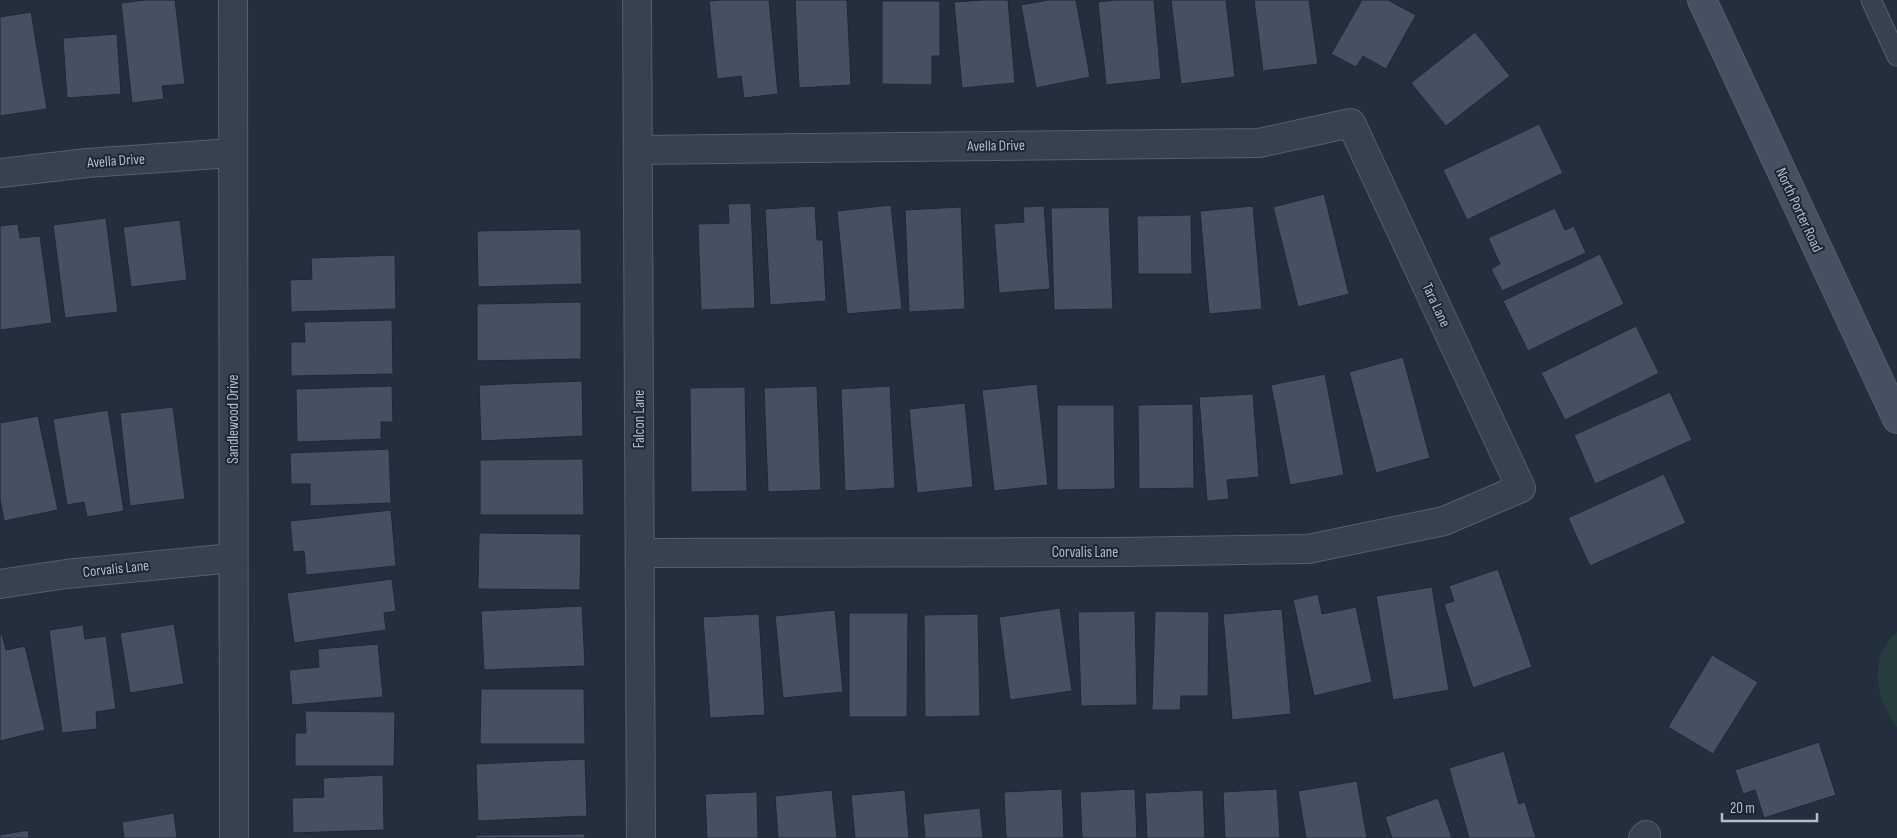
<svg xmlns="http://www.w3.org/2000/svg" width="1897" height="838" viewBox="0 0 1897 838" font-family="'Sofia Sans Condensed',sans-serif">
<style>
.green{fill:#263c3f}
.building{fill:#455162;stroke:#1f2835}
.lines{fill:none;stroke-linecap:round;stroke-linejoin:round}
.lane-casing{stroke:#565f6c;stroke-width:21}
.street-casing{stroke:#565f6c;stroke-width:30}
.secondary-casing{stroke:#565f6c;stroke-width:30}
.lane{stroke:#38414e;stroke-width:19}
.street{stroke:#38414e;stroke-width:28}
.secondary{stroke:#465061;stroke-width:28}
.labels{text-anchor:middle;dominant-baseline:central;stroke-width:4;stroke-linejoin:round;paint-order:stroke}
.street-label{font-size:15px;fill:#b4bcc9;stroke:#1d2633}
</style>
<rect width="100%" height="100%" fill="#242f3e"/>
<path class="green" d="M 1897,632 L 1897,728 C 1876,699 1867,658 1897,632 Z"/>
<g class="building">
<path d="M 145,0 L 175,0 L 185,84 L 162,86 L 164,99 L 132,103 L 121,3 Z"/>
<path d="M 721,0 L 769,0 L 778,94 L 744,98 L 741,76 L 717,79 L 709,1 Z"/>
<path d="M 795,0 L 847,0 L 851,85 L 799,88 Z"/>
<path d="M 983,0 L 1008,0 L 1015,83 L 962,88 L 954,2 Z"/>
<path d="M 1048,0 L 1076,0 L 1090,77 L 1036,88 L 1021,5 Z"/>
<path d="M 1115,0 L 1154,0 L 1161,79 L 1106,85 L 1098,2 Z"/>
<path d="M 1171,0 L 1226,0 L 1235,77 L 1181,84 Z"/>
<path d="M 1254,0 L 1309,0 L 1318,64 L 1263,71 Z"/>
<path d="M 1362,0 L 1388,0 L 1416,15 L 1386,69 L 1363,56 L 1356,67 L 1331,54 Z"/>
<path d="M 882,1 L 940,1 L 940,56 L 932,56 L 932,85 L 882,84 Z"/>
<path d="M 31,12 L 47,109 L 0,116 L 0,17 Z"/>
<path d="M 1475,32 L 1510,76 L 1446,126 L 1411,83 Z"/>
<path d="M 117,34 L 121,94 L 67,98 L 63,38 Z"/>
<path d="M 1539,124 L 1563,173 L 1467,220 L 1443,170 Z"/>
<path d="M 1324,194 L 1349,294 L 1298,307 L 1273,207 Z"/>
<path d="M 751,203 L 755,308 L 701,310 L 698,224 L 729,223 L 728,204 Z"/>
<path d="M 891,205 L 902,309 L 847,314 L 837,211 Z"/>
<path d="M 815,206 L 817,240 L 823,240 L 826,301 L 770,305 L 765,209 Z"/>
<path d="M 1044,206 L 1050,289 L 999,293 L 994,224 L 1024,222 L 1023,207 Z"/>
<path d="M 1253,206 L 1262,309 L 1209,314 L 1200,211 Z"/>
<path d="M 961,207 L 965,309 L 909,312 L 905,210 Z"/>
<path d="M 1109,207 L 1113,309 L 1054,310 L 1051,208 Z"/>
<path d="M 1555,208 L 1565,230 L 1574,226 L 1586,253 L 1502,291 L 1491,269 L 1500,264 L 1488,238 Z"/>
<path d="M 1191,215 L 1192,274 L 1138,274 L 1137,216 Z"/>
<path d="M 106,218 L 118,312 L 65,318 L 53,225 Z"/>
<path d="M 180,220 L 187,280 L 131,287 L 123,227 Z"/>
<path d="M 18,224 L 20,238 L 40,236 L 52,323 L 0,330 L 0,226 Z"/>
<path d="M 581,229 L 582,284 L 478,287 L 477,231 Z"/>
<path d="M 1600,254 L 1624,304 L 1528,351 L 1503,301 Z"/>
<path d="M 395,255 L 396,309 L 291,312 L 290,280 L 312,279 L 311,258 Z"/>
<path d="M 581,302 L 581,359 L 477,361 L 477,304 Z"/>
<path d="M 392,320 L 393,374 L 291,376 L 291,342 L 305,342 L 304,322 Z"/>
<path d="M 1636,326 L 1659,373 L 1565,420 L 1541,373 Z"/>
<path d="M 1403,357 L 1430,458 L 1376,473 L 1349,372 Z"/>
<path d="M 1325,374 L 1344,475 L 1290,485 L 1271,385 Z"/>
<path d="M 582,381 L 583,436 L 481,441 L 479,385 Z"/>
<path d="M 1037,384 L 1048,485 L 994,491 L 982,390 Z"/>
<path d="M 392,386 L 393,422 L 381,422 L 381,439 L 297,442 L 296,389 Z"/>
<path d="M 817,386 L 821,490 L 768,492 L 764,388 Z"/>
<path d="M 890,386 L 895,488 L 845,491 L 841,389 Z"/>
<path d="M 745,387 L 747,491 L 691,492 L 690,388 Z"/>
<path d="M 1670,392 L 1692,440 L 1595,484 L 1574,435 Z"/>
<path d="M 1253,394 L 1259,477 L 1227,480 L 1229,499 L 1207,501 L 1199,397 Z"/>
<path d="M 965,403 L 973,487 L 917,493 L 909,409 Z"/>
<path d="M 1193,404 L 1194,488 L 1139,489 L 1138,405 Z"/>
<path d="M 1057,405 L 1114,405 L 1115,489 L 1057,490 Z"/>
<path d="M 173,407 L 185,499 L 130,506 L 120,413 Z"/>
<path d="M 108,410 L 124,511 L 87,517 L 84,502 L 67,505 L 53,419 Z"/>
<path d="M 38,416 L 58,510 L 4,521 L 0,499 L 0,423 Z"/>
<path d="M 389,449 L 391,503 L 310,506 L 310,484 L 291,484 L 290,453 Z"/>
<path d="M 583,459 L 584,515 L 480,515 L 480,460 Z"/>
<path d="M 1664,474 L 1686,523 L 1590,566 L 1568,518 Z"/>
<path d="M 391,510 L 396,566 L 306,575 L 304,551 L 293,552 L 290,521 Z"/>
<path d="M 479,533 L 581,534 L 580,590 L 478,589 Z"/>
<path d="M 1498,569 L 1532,667 L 1473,688 L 1444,604 L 1454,601 L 1449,586 Z"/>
<path d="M 392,579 L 396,611 L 384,613 L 386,630 L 294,643 L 287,593 Z"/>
<path d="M 1432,587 L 1449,690 L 1393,700 L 1376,596 Z"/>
<path d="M 1318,594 L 1322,614 L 1356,607 L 1372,682 L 1314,696 L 1293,600 Z"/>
<path d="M 582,606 L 585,666 L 484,670 L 481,611 Z"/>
<path d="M 1060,608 L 1072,691 L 1010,700 L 999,617 Z"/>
<path d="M 1282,609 L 1291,714 L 1232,720 L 1223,614 Z"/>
<path d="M 835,610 L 843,692 L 783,698 L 775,616 Z"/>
<path d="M 1135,611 L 1137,705 L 1081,706 L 1078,612 Z"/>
<path d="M 1155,611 L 1209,612 L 1208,696 L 1181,696 L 1180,710 L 1152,710 Z"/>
<path d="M 849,613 L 908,613 L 907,717 L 849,717 Z"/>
<path d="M 759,614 L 765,715 L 710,718 L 703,617 Z"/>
<path d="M 978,614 L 980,716 L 925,717 L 924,615 Z"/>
<path d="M 174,624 L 184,684 L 130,693 L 120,633 Z"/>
<path d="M 83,625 L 85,639 L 106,636 L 116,709 L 96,712 L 97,729 L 62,733 L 49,630 Z"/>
<path d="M 2,634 L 6,650 L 25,646 L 45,730 L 0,741 L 0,635 Z"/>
<path d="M 378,644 L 383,697 L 292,705 L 289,670 L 319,667 L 318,649 Z"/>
<path d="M 1712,655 L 1758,682 L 1713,754 L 1668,727 Z"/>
<path d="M 481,689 L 584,689 L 585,744 L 480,744 Z"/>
<path d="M 305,711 L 395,712 L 394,766 L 295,766 L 295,733 L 306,733 Z"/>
<path d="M 1819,742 L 1836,795 L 1764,818 L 1755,790 L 1743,794 L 1735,770 Z"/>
<path d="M 1504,751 L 1519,804 L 1525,802 L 1536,838 L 1469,838 L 1449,768 Z"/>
<path d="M 585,759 L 587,816 L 478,821 L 476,764 Z"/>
<path d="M 383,775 L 384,830 L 293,833 L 292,798 L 324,797 L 323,778 Z"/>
<path d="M 1357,781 L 1367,838 L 1306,838 L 1298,791 Z"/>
<path d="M 1062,789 L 1064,838 L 1006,838 L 1004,792 Z"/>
<path d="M 1135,789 L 1137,838 L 1082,838 L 1080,792 Z"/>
<path d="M 1277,789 L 1280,838 L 1225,838 L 1223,792 Z"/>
<path d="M 832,790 L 837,838 L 778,838 L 775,796 Z"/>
<path d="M 905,790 L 909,838 L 855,838 L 851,795 Z"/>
<path d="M 1203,790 L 1205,838 L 1147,838 L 1145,793 Z"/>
<path d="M 757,792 L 758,838 L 707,838 L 705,794 Z"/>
<path d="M 1438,798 L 1452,838 L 1392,838 L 1385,817 Z"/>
<path d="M 980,808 L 983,838 L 925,838 L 923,814 Z"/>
<path d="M 174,813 L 177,838 L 124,838 L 122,822 Z"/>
<path d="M 28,830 L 29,838 L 0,838 L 0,835 Z"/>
<path d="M 585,834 L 585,838 L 476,838 L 476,835 Z"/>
</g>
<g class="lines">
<g class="lane-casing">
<path id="lane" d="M 1871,0 L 1897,56"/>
</g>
<g class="street-casing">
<g id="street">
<path d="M 233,0 L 234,838"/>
<path d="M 637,0 L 641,838"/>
<path d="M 638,150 L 1259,143 L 1351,123 L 1521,488 L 1444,521 L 1308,549 L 1120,552 L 640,553"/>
<path d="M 0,173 L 87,163 L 232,153"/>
<path d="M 0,584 L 66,574 L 233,558"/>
<path d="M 1643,838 L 1646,835"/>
</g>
</g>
<g class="secondary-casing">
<path id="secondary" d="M 1702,0 L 1897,419"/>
</g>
<use href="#lane" class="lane"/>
<use href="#street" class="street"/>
<use href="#secondary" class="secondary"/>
</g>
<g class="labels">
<g class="street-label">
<text transform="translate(996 146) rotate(-1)">Avella Drive</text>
<text transform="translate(116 161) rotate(-4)">Avella Drive</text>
<text transform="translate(1799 210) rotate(65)">North Porter Road</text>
<text transform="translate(1436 305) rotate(65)">Tara Lane</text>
<text transform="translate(233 419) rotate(-90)">Sandlewood Drive</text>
<text transform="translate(639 419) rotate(-90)">Falcon Lane</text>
<text x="1085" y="552">Corvalis Lane</text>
<text transform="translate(116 569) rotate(-6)">Corvalis Lane</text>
</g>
</g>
<path d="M1722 813v8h95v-8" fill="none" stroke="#b4bcc9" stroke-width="2.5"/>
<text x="1730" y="813" font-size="15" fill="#b4bcc9" stroke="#1d2633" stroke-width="4" paint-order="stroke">20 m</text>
</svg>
